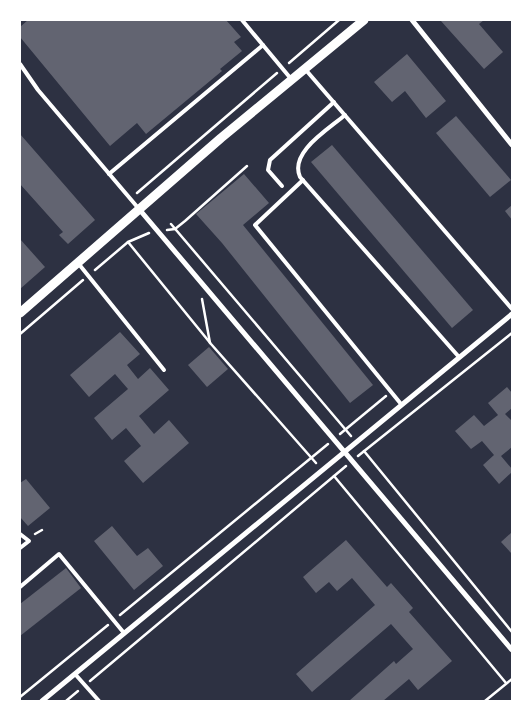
<svg xmlns="http://www.w3.org/2000/svg" width="532" height="721" viewBox="0 0 532 721" font-family="Rubik,sans-serif">
<style>
.building{fill:#626471}
.lines{fill:none;stroke-linecap:round;stroke-linejoin:round}
.path{stroke:#fff;stroke-width:2.5}
.service{stroke:#fff;stroke-width:4}
.minor{stroke:#fff;stroke-width:5}
.tertiary{stroke:#fff;stroke-width:9}
</style>
<rect width="100%" height="100%" fill="#2d3142"/>
<g class="building">
<path d="M 28,20 L 226,20 L 241,37 L 234,42 L 242,51 L 220,69 L 222,71 L 146,134 L 137,123 L 110,146 L 20,37 L 20,27 Z"/>
<path d="M 443,20 L 484,20 L 479,24 L 503,52 L 484,69 L 441,21 Z"/>
<path d="M 407,54 L 446,101 L 426,118 L 405,91 L 392,102 L 374,82 Z"/>
<path d="M 456,116 L 511,180 L 490,197 L 436,133 Z"/>
<path d="M 20,134 L 95,220 L 68,244 L 59,235 L 63,232 L 20,184 Z"/>
<path d="M 332,145 L 473,310 L 452,328 L 311,162 Z"/>
<path d="M 244,174 L 269,203 L 243,225 L 373,385 L 350,403 L 222,243 L 196,214 Z"/>
<path d="M 512,205 L 512,220 L 505,211 Z"/>
<path d="M 20,239 L 45,267 L 20,289 Z"/>
<path d="M 120,332 L 140,354 L 127,365 L 138,379 L 150,368 L 169,390 L 139,416 L 154,434 L 169,420 L 189,443 L 143,483 L 124,461 L 141,446 L 126,428 L 112,440 L 94,418 L 128,389 L 115,374 L 89,397 L 70,375 Z"/>
<path d="M 209,347 L 228,369 L 207,387 L 188,365 Z"/>
<path d="M 507,387 L 512,393 L 512,408 L 505,414 L 512,421 L 512,447 L 501,456 L 512,469 L 512,472 L 499,484 L 483,465 L 494,455 L 482,441 L 471,449 L 455,431 L 474,415 L 484,426 L 498,415 L 488,403 Z"/>
<path d="M 26,479 L 50,508 L 28,526 L 20,517 L 20,483 Z"/>
<path d="M 112,526 L 137,556 L 148,548 L 163,566 L 134,590 L 94,541 Z"/>
<path d="M 512,532 L 512,554 L 501,542 Z"/>
<path d="M 346,540 L 387,587 L 391,583 L 413,608 L 409,612 L 452,661 L 418,690 L 409,679 L 383,701 L 349,701 L 394,661 L 396,664 L 413,649 L 391,624 L 312,692 L 296,674 L 375,605 L 352,578 L 337,591 L 329,582 L 316,593 L 303,577 Z"/>
<path d="M 66,568 L 81,588 L 20,636 L 20,604 Z"/>
</g>
<g class="lines">
<g class="path">
<path d="M 289,63 L 339,20"/>
<path d="M 137,193 L 277,73"/>
<path d="M 171,224 L 351,436"/>
<path d="M 167,230 L 175,229 L 185,221 L 247,166"/>
<path d="M 128,242 L 211,344 L 316,463"/>
<path d="M 95,270 L 128,242 L 149,233"/>
<path d="M 202,299 L 210,343"/>
<path d="M 20,334 L 83,280"/>
<path d="M 340,434 L 386,396"/>
<path d="M 364,451 L 512,632"/>
<path d="M 358,456 L 512,333"/>
<path d="M 334,476 L 506,683"/>
<path d="M 35,534 L 42,530"/>
<path d="M 120,615 L 328,444"/>
<path d="M 90,681 L 346,466"/>
<path d="M 20,697 L 108,625"/>
<path d="M 66,701 L 78,691"/>
<path d="M 485,701 L 512,679"/>
</g>
<g class="service">
<path d="M 242,20 L 292,80"/>
<path d="M 20,64 L 38,90 L 139,209"/>
<path d="M 305,69 L 512,309"/>
<path d="M 345,115 C 329,129 289,152 300,177 L 459,357"/>
<path d="M 109,174 L 263,45"/>
<path d="M 303,180 L 255,225 L 401,404"/>
<path d="M 282,186 L 268,170 L 270,160 L 334,102"/>
<path d="M 78,263 L 164,370"/>
<path d="M 20,534 L 29,541 L 20,548"/>
<path d="M 20,587 L 59,554 L 124,633"/>
<path d="M 75,674 L 99,701"/>
</g>
<g class="minor">
<path d="M 412,20 L 512,145"/>
<path d="M 139,209 L 512,650"/>
<path d="M 42,701 L 512,314"/>
</g>
<path class="tertiary" d="M 20,313 L 221,138 L 364,20"/>
</g>
<rect width="532" height="721" fill="none" stroke="#ffffff" stroke-width="42"/>
</svg>
